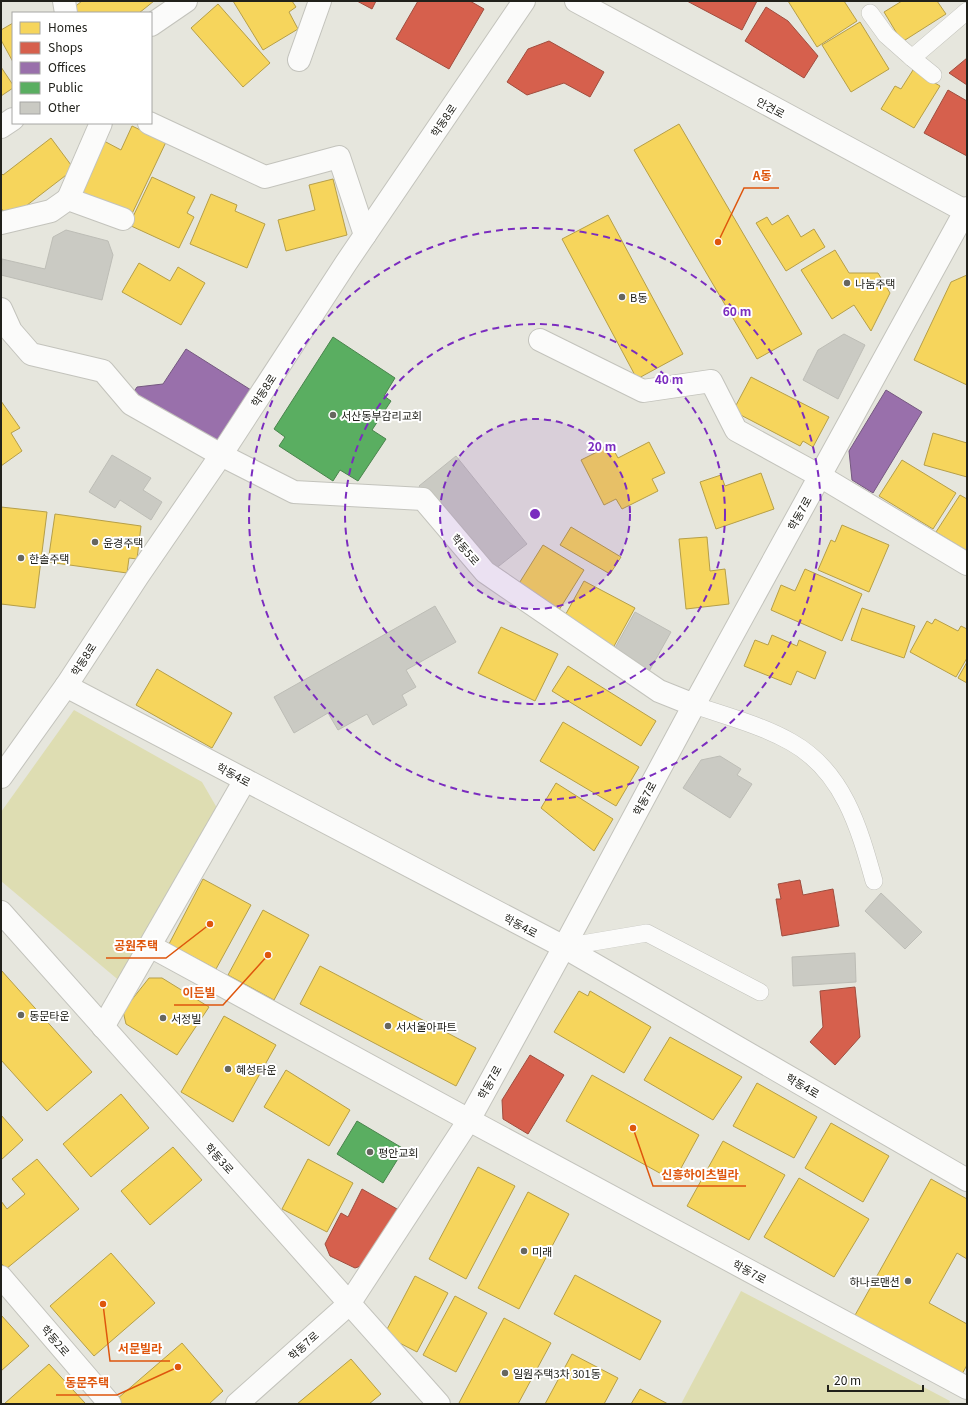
<svg xmlns="http://www.w3.org/2000/svg" width="968" height="1405" viewBox="0 0 968 1405" font-family="Georgia,'Noto Sans KR',serif">
<style>
.green{fill:#deddb2}
.homes{fill:#f6d55c;stroke:#b69f48}
.shops{fill:#d6604d;stroke:#a04d3e}
.offices{fill:#9970ab;stroke:#755880}
.public{fill:#5aae61;stroke:#49844c}
.building{fill:#cacac3;stroke:#bdbdb6}
.lines{fill:none;stroke-linecap:round;stroke-linejoin:round}
.lane-casing{stroke:#c3c3bc;stroke-width:18}
.street-casing{stroke:#c3c3bc;stroke-width:24}
.secondary-casing{stroke:#c3c3bc;stroke-width:24}
.lane{stroke:#fbfbfa;stroke-width:17}
.street{stroke:#fbfbfa;stroke-width:22}
.secondary{stroke:#fbfbfa;stroke-width:22}
.ring{fill:none;stroke:#7b2cbf;stroke-width:2;stroke-dasharray:7 5}
.poi-dot{fill:#66665f;stroke:#fff;stroke-width:1.5}
.labels{text-anchor:middle;dominant-baseline:central;stroke-width:4;stroke-linejoin:round;paint-order:stroke}
.street-label{font-size:11px;fill:#21211b;stroke:#fff}
.poi-label{font-size:11px;fill:#21211b;stroke:#fff;text-anchor:start}
.centre{fill:#7b2cbf;stroke:#fff;stroke-width:2}
.ring-label{font-size:12px;text-anchor:middle;font-weight:bold;fill:#7b2cbf;stroke:#fff;stroke-width:4;stroke-linejoin:round;paint-order:stroke}
.leader{fill:none;stroke:#de560d;stroke-width:1.5}
.callout-dot{fill:#de560d;stroke:#fff;stroke-width:1.5}
.callout-label{font-size:12px;text-anchor:middle;font-weight:bold;fill:#de560d;stroke:#fff;stroke-width:4;stroke-linejoin:round;paint-order:stroke}
</style>
<rect width="100%" height="100%" fill="#e6e6dd"/>
<g class="green">
<path d="M 74,710 L 202,782 L 217,808 L 122,983 L 1,881 L 1,812 Z"/>
<path d="M 741,1291 L 950,1401 L 949,1404 L 681,1404 Z"/>
</g>
<g class="homes">
<path d="M 82,1 L 154,1 L 139,13 L 75,13 L 72,9 Z"/>
<path d="M 233,1 L 292,1 L 296,7 L 289,12 L 298,29 L 263,50 Z"/>
<path d="M 788,1 L 844,1 L 857,21 L 817,47 Z"/>
<path d="M 902,1 L 937,1 L 946,14 L 902,42 L 884,12 Z"/>
<path d="M 218,4 L 270,63 L 243,87 L 191,28 Z"/>
<path d="M 860,22 L 889,69 L 851,92 L 822,45 Z"/>
<path d="M 13,23 L 13,62 L 1,40 L 1,30 Z"/>
<path d="M 1,67 L 13,85 L 13,88 L 1,96 Z"/>
<path d="M 913,70 L 940,86 L 914,128 L 881,109 L 895,86 L 901,89 Z"/>
<path d="M 679,124 L 802,334 L 757,359 L 634,150 Z"/>
<path d="M 132,126 L 166,142 L 130,218 L 78,194 L 104,141 L 121,150 Z"/>
<path d="M 51,138 L 74,169 L 9,219 L 1,208 L 1,173 L 3,175 Z"/>
<path d="M 152,177 L 195,197 L 187,213 L 194,217 L 179,248 L 129,225 Z"/>
<path d="M 333,179 L 347,235 L 286,251 L 278,220 L 315,210 L 309,185 Z"/>
<path d="M 211,194 L 237,205 L 235,211 L 265,224 L 247,268 L 190,244 Z"/>
<path d="M 608,215 L 683,354 L 637,379 L 562,239 Z"/>
<path d="M 788,215 L 801,237 L 814,229 L 825,247 L 786,271 L 756,223 L 767,217 L 772,225 Z"/>
<path d="M 835,250 L 849,273 L 878,273 L 890,293 L 871,331 L 854,305 L 832,319 L 801,270 Z"/>
<path d="M 139,263 L 170,281 L 178,267 L 205,283 L 181,325 L 122,292 Z"/>
<path d="M 967,275 L 967,385 L 914,360 L 951,282 Z"/>
<path d="M 751,377 L 829,417 L 813,447 L 803,441 L 800,446 L 733,411 Z"/>
<path d="M 1,401 L 20,428 L 11,433 L 22,451 L 1,466 Z"/>
<path d="M 933,433 L 967,443 L 967,477 L 924,465 Z"/>
<path d="M 649,442 L 665,473 L 652,479 L 658,491 L 622,509 L 616,499 L 604,505 L 581,460 L 611,445 L 618,458 Z"/>
<path d="M 902,460 L 956,493 L 933,529 L 879,496 Z"/>
<path d="M 761,473 L 774,509 L 716,529 L 700,482 L 721,475 L 725,486 Z"/>
<path d="M 960,495 L 967,499 L 967,551 L 936,532 Z"/>
<path d="M 1,507 L 47,512 L 35,608 L 1,604 Z"/>
<path d="M 55,514 L 141,526 L 137,559 L 129,558 L 127,573 L 48,562 Z"/>
<path d="M 842,525 L 889,545 L 869,592 L 818,570 L 831,540 L 835,542 Z"/>
<path d="M 571,527 L 621,557 L 610,574 L 560,545 Z"/>
<path d="M 707,537 L 710,571 L 725,569 L 729,604 L 686,609 L 679,539 Z"/>
<path d="M 543,545 L 584,570 L 559,610 L 518,585 Z"/>
<path d="M 805,569 L 862,594 L 842,641 L 771,610 L 781,585 L 795,591 Z"/>
<path d="M 584,581 L 635,608 L 613,648 L 562,621 Z"/>
<path d="M 862,608 L 915,626 L 904,658 L 851,640 Z"/>
<path d="M 935,619 L 958,631 L 961,626 L 967,629 L 967,658 L 956,677 L 910,652 L 927,621 L 932,624 Z"/>
<path d="M 501,627 L 558,654 L 535,701 L 478,673 Z"/>
<path d="M 772,635 L 797,646 L 799,640 L 826,652 L 815,679 L 797,671 L 791,685 L 744,666 L 755,640 L 768,645 Z"/>
<path d="M 967,662 L 967,683 L 958,678 Z"/>
<path d="M 568,666 L 656,721 L 641,746 L 552,691 Z"/>
<path d="M 157,669 L 232,713 L 212,748 L 136,705 Z"/>
<path d="M 563,722 L 639,767 L 616,806 L 540,761 Z"/>
<path d="M 556,783 L 613,819 L 594,851 L 541,808 Z"/>
<path d="M 203,879 L 251,905 L 216,969 L 169,944 Z"/>
<path d="M 263,910 L 309,935 L 274,1000 L 228,975 Z"/>
<path d="M 320,966 L 476,1048 L 456,1086 L 300,1004 Z"/>
<path d="M 1,970 L 92,1072 L 47,1111 L 1,1060 Z"/>
<path d="M 149,978 L 162,978 L 209,1007 L 177,1055 L 126,1024 L 123,1011 Z"/>
<path d="M 579,991 L 588,996 L 590,991 L 651,1027 L 624,1073 L 554,1032 Z"/>
<path d="M 224,1016 L 276,1045 L 233,1122 L 181,1092 Z"/>
<path d="M 670,1037 L 742,1077 L 713,1120 L 644,1080 Z"/>
<path d="M 286,1070 L 350,1110 L 329,1146 L 264,1107 Z"/>
<path d="M 592,1075 L 699,1135 L 674,1181 L 566,1121 Z"/>
<path d="M 757,1083 L 817,1117 L 794,1158 L 733,1126 Z"/>
<path d="M 121,1094 L 149,1128 L 91,1177 L 63,1144 Z"/>
<path d="M 1,1115 L 23,1140 L 1,1160 Z"/>
<path d="M 831,1123 L 889,1156 L 863,1202 L 805,1168 Z"/>
<path d="M 723,1141 L 785,1175 L 749,1240 L 687,1206 Z"/>
<path d="M 173,1147 L 202,1180 L 150,1225 L 121,1191 Z"/>
<path d="M 37,1159 L 79,1209 L 6,1269 L 1,1263 L 1,1201 L 7,1209 L 25,1194 L 12,1179 Z"/>
<path d="M 308,1159 L 353,1183 L 327,1232 L 282,1209 Z"/>
<path d="M 478,1167 L 515,1186 L 466,1279 L 429,1259 Z"/>
<path d="M 799,1178 L 869,1219 L 834,1277 L 764,1237 Z"/>
<path d="M 931,1179 L 967,1199 L 967,1259 L 957,1253 L 929,1303 L 967,1324 L 967,1365 L 961,1376 L 854,1317 Z"/>
<path d="M 528,1192 L 569,1214 L 519,1309 L 478,1288 Z"/>
<path d="M 111,1253 L 155,1303 L 94,1356 L 50,1306 Z"/>
<path d="M 575,1275 L 661,1321 L 640,1360 L 554,1314 Z"/>
<path d="M 415,1276 L 448,1293 L 417,1352 L 384,1335 Z"/>
<path d="M 455,1296 L 487,1313 L 456,1372 L 423,1355 Z"/>
<path d="M 1,1315 L 29,1346 L 1,1371 Z"/>
<path d="M 504,1318 L 551,1343 L 518,1404 L 461,1404 L 459,1403 Z"/>
<path d="M 182,1343 L 223,1391 L 209,1404 L 121,1404 L 117,1399 Z"/>
<path d="M 572,1354 L 618,1378 L 604,1404 L 545,1404 Z"/>
<path d="M 351,1359 L 381,1394 L 369,1404 L 297,1404 Z"/>
<path d="M 49,1364 L 85,1403 L 84,1404 L 4,1404 Z"/>
<path d="M 640,1389 L 668,1404 L 631,1404 Z"/>
</g>
<g class="shops">
<path d="M 357,1 L 376,1 L 372,9 Z"/>
<path d="M 418,1 L 470,1 L 484,9 L 449,69 L 396,39 Z"/>
<path d="M 687,1 L 757,1 L 742,30 Z"/>
<path d="M 766,7 L 788,21 L 818,56 L 804,78 L 745,41 Z"/>
<path d="M 549,41 L 604,72 L 590,97 L 564,83 L 527,95 L 507,82 L 528,49 Z"/>
<path d="M 967,58 L 967,85 L 949,73 Z"/>
<path d="M 948,90 L 967,101 L 967,156 L 924,133 Z"/>
<path d="M 800,880 L 803,895 L 833,889 L 839,926 L 782,936 L 776,899 L 781,899 L 778,884 Z"/>
<path d="M 855,987 L 860,1037 L 835,1065 L 810,1042 L 823,1027 L 820,991 Z"/>
<path d="M 530,1055 L 564,1075 L 528,1134 L 503,1119 L 502,1100 Z"/>
<path d="M 362,1189 L 397,1209 L 364,1265 L 355,1268 L 330,1256 L 325,1244 L 341,1213 L 348,1217 Z"/>
</g>
<g class="offices">
<path d="M 186,349 L 251,390 L 213,449 L 131,396 L 137,387 L 163,384 Z"/>
<path d="M 886,390 L 922,412 L 873,493 L 852,480 L 849,451 Z"/>
</g>
<g class="public">
<path d="M 333,337 L 395,378 L 384,396 L 391,401 L 372,430 L 386,439 L 358,481 L 340,470 L 333,481 L 279,446 L 285,437 L 274,429 Z"/>
<path d="M 357,1121 L 404,1149 L 383,1183 L 337,1154 Z"/>
</g>
<g class="building">
<path d="M 66,230 L 108,241 L 113,255 L 102,300 L 1,275 L 2,259 L 45,269 L 53,237 Z"/>
<path d="M 844,334 L 865,345 L 838,399 L 803,380 L 818,350 Z"/>
<path d="M 112,455 L 151,478 L 143,490 L 162,502 L 151,520 L 120,500 L 115,508 L 89,492 Z"/>
<path d="M 456,456 L 527,544 L 490,573 L 419,486 Z"/>
<path d="M 435,606 L 456,642 L 406,670 L 416,687 L 402,695 L 407,705 L 373,725 L 367,714 L 338,730 L 328,713 L 294,733 L 274,697 Z"/>
<path d="M 635,612 L 671,632 L 647,675 L 611,655 Z"/>
<path d="M 720,756 L 741,769 L 737,775 L 752,784 L 730,818 L 683,788 L 701,760 Z"/>
<path d="M 881,893 L 922,932 L 905,949 L 865,911 Z"/>
<path d="M 855,953 L 856,982 L 793,986 L 792,957 Z"/>
</g>
<g class="lines">
<g class="lane-casing">
<g id="lane">
<path d="M 870,13 L 886,35 L 912,58"/>
<path d="M 933,75 L 912,58 L 967,11"/>
<path d="M 694,705 C 726,716 761,725 791,742 C 843,771 859,827 874,881"/>
<path d="M 564,947 L 647,933 L 760,992"/>
</g>
</g>
<g class="street-casing">
<g id="street">
<path d="M 64,1 L 66,13"/>
<path d="M 151,25 L 186,1"/>
<path d="M 299,60 L 320,1"/>
<path d="M 149,123 L 265,177 L 339,157 L 365,235"/>
<path d="M 1,127 L 13,119"/>
<path d="M 68,199 L 101,123"/>
<path d="M 1,223 L 51,211 L 68,199 L 123,219"/>
<path d="M 1,309 L 11,331 L 31,354 L 103,371 L 131,404 L 221,455 L 294,492 L 423,499 L 485,572 L 659,691 L 694,705"/>
<path d="M 540,340 L 643,391 L 711,381 L 736,430 L 820,476 L 967,564"/>
<path d="M 66,686 L 564,947 L 967,1180"/>
<path d="M 1,777 L 66,686 L 138,576 L 221,455 L 346,263 L 524,1"/>
<path d="M 1,912 L 439,1404"/>
<path d="M 150,946 L 469,1120 L 967,1388"/>
<path d="M 103,1027 L 245,780"/>
<path d="M 1,1277 L 110,1404"/>
<path d="M 237,1404 L 349,1304 L 469,1120 L 564,947 L 694,705 L 967,208"/>
</g>
</g>
<g class="secondary-casing">
<path id="secondary" d="M 576,1 L 967,212"/>
</g>
<use href="#lane" class="lane"/>
<use href="#street" class="street"/>
<use href="#secondary" class="secondary"/>
</g>
<circle cx="535" cy="514" r="95" fill="#7b2cbf" fill-opacity=".12"/>
<g class="ring">
<circle cx="535" cy="514" r="95"/>
<circle cx="535" cy="514" r="190"/>
<circle cx="535" cy="514" r="286"/>
</g>
<g class="poi-dot">
<circle cx="847" cy="283" r="4"/>
<circle cx="622" cy="297" r="4"/>
<circle cx="333" cy="415" r="4"/>
<circle cx="95" cy="542" r="4"/>
<circle cx="21" cy="558" r="4"/>
<circle cx="21" cy="1015" r="4"/>
<circle cx="163" cy="1018" r="4"/>
<circle cx="388" cy="1026" r="4"/>
<circle cx="228" cy="1069" r="4"/>
<circle cx="370" cy="1152" r="4"/>
<circle cx="524" cy="1251" r="4"/>
<circle cx="908" cy="1281" r="4"/>
<circle cx="505" cy="1373" r="4"/>
</g>
<g class="labels">
<g class="street-label">
<text transform="translate(771 107) rotate(28)">안견로</text>
<text transform="translate(443 120) rotate(-56)">학동8로</text>
<text transform="translate(263 390) rotate(-57)">학동8로</text>
<text transform="translate(799 513) rotate(-61)">학동7로</text>
<text transform="translate(466 549) rotate(50)">학동5로</text>
<text transform="translate(83 659) rotate(-57)">학동8로</text>
<text transform="translate(234 774) rotate(28)">학동4로</text>
<text transform="translate(644 798) rotate(-62)">학동7로</text>
<text transform="translate(521 925) rotate(28)">학동4로</text>
<text transform="translate(489 1082) rotate(-61)">학동7로</text>
<text transform="translate(803 1085) rotate(30)">학동4로</text>
<text transform="translate(220 1158) rotate(48)">학동3로</text>
<text transform="translate(750 1271) rotate(28)">학동7로</text>
<text transform="translate(56 1340) rotate(49)">학동2로</text>
<text transform="translate(303 1345) rotate(-42)">학동7로</text>
</g>
<g class="poi-label">
<text x="855" y="283">나눔주택</text>
<text x="630" y="297">B동</text>
<text x="341" y="415">서산동부감리교회</text>
<text x="103" y="542">윤경주택</text>
<text x="29" y="558">한솔주택</text>
<text x="29" y="1015">동문타운</text>
<text x="171" y="1018">서정빌</text>
<text x="396" y="1026">서서울아파트</text>
<text x="236" y="1069">혜성타운</text>
<text x="378" y="1152">평안교회</text>
<text x="532" y="1251">미래</text>
<text x="900" y="1281" text-anchor="end">하나로맨션</text>
<text x="513" y="1373">일원주택3차 301동</text>
</g>
</g>
<circle cx="535" cy="514" r="6" class="centre"/>
<g class="ring-label">
<text x="737" y="316">60 m</text>
<text x="669" y="384">40 m</text>
<text x="602" y="451">20 m</text>
</g>
<path class="leader" d="M718 242L744 188H779M210 924L166 958H106M268 955L223 1005H174M633 1128L653 1186H746M103 1304L110 1361H170M178 1367L117 1395H56"/>
<g class="callout-dot">
<circle cx="718" cy="242" r="4"/>
<circle cx="210" cy="924" r="4"/>
<circle cx="268" cy="955" r="4"/>
<circle cx="633" cy="1128" r="4"/>
<circle cx="103" cy="1304" r="4"/>
<circle cx="178" cy="1367" r="4"/>
</g>
<g class="callout-label">
<text x="762" y="180">A동</text>
<text x="136" y="950">공원주택</text>
<text x="199" y="997">이든빌</text>
<text x="700" y="1179">신흥하이츠빌라</text>
<text x="140" y="1353">서문빌라</text>
<text x="87" y="1387">동문주택</text>
</g>
<rect width="968" height="1405" fill="none" stroke="#21211b" stroke-width="4"/>
<rect x="12" y="12" width="140" height="112" fill="#ffffff" stroke="#a6a6a4"/>
<rect x="20" y="22" width="20" height="12" fill="#f6d55c" stroke="#a6a6a4"/>
<text x="48" y="32" font-size="12" fill="#21211b">Homes</text>
<rect x="20" y="42" width="20" height="12" fill="#d6604d" stroke="#a6a6a4"/>
<text x="48" y="52" font-size="12" fill="#21211b">Shops</text>
<rect x="20" y="62" width="20" height="12" fill="#9970ab" stroke="#a6a6a4"/>
<text x="48" y="72" font-size="12" fill="#21211b">Offices</text>
<rect x="20" y="82" width="20" height="12" fill="#5aae61" stroke="#a6a6a4"/>
<text x="48" y="92" font-size="12" fill="#21211b">Public</text>
<rect x="20" y="102" width="20" height="12" fill="#cacac3" stroke="#a6a6a4"/>
<text x="48" y="112" font-size="12" fill="#21211b">Other</text>
<path d="M828 1385v6h95v-6" fill="none" stroke="#21211b" stroke-width="2"/>
<text x="834" y="1385" font-size="12" fill="#21211b" stroke="#ffffff" stroke-width="3" paint-order="stroke">20 m</text>
</svg>
